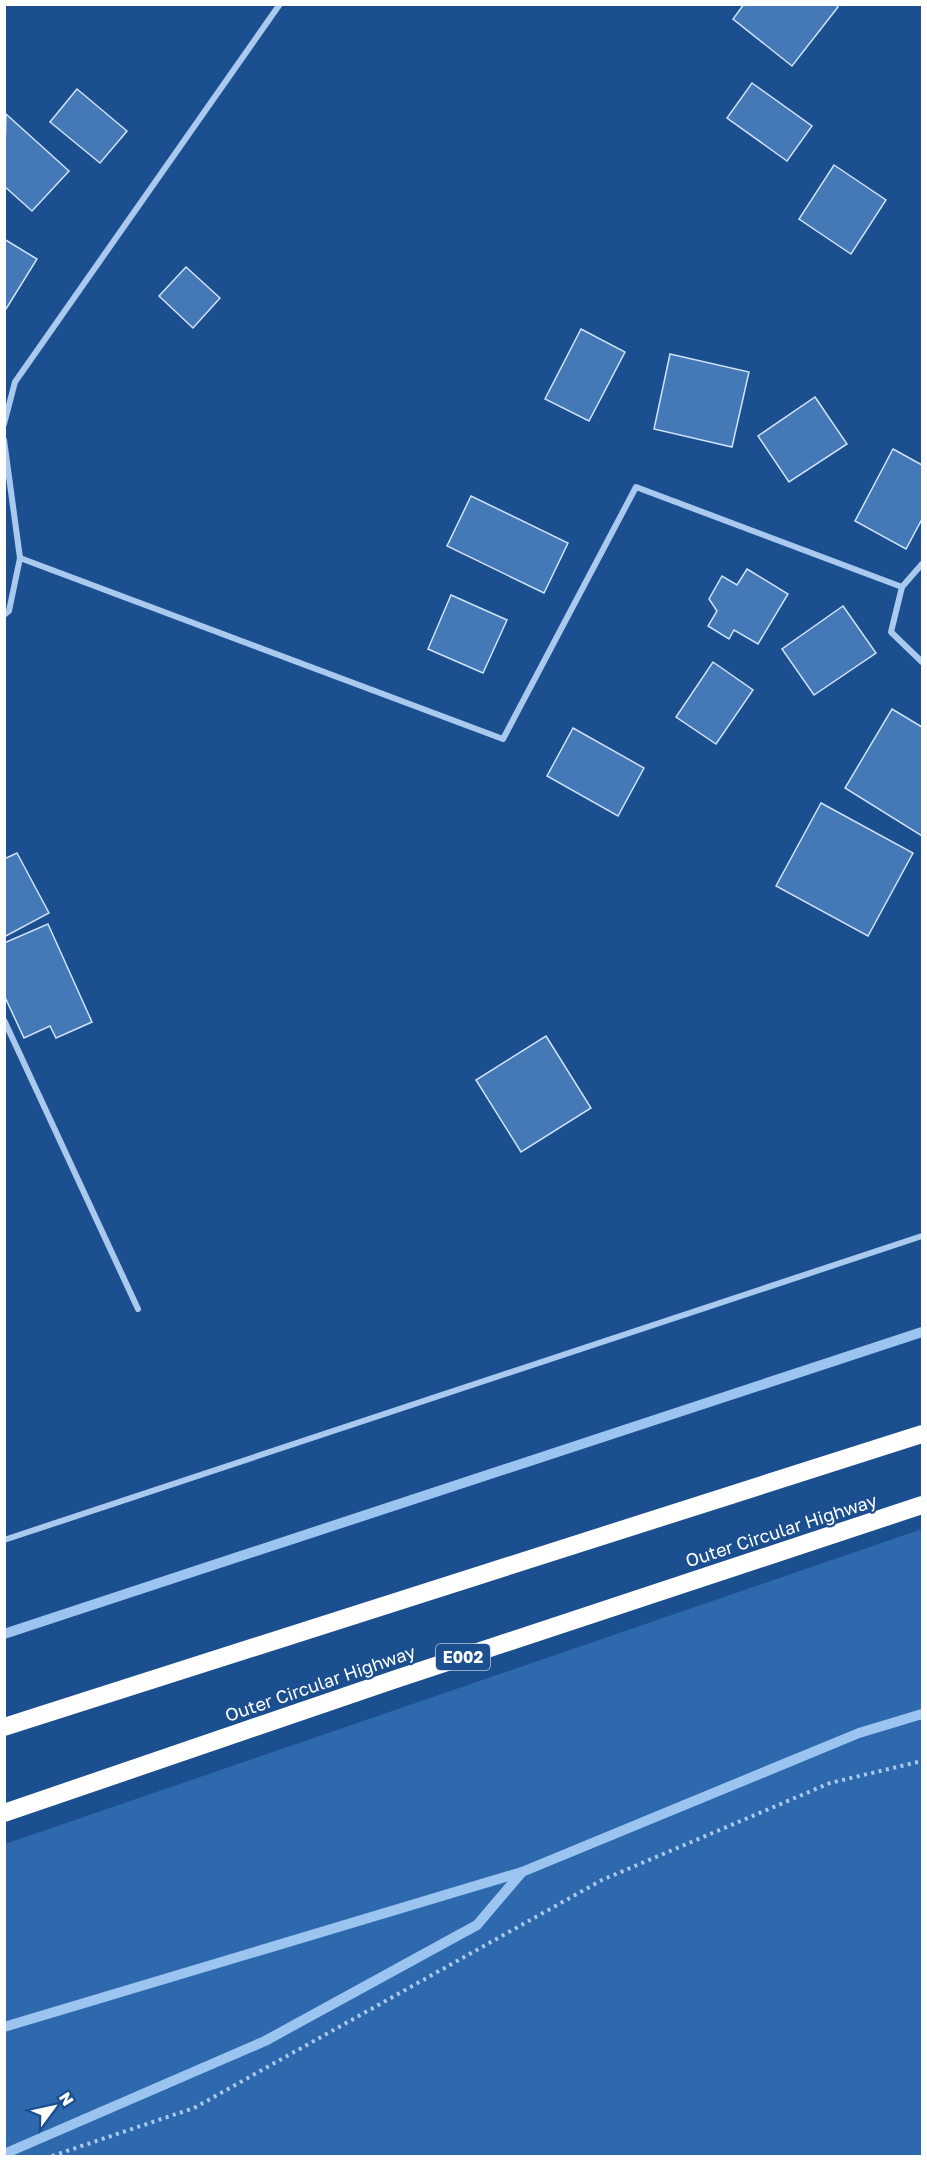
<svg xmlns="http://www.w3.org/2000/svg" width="927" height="2161" viewBox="0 0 927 2161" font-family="'Golos Text',sans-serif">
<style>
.green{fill:#2e69ad}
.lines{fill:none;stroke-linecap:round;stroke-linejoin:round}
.stream{stroke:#9cc4f0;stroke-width:10}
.building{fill:#4478b7;stroke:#cfe3fa;stroke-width:1.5}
.path{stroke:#a9c9ee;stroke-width:4;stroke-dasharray:3 4.5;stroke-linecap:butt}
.street{stroke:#a9c9ee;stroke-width:6}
.highway{stroke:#fff;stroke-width:18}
.labels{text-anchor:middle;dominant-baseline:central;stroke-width:4.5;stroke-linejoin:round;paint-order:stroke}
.shield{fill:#1b4f8f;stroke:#bbcadd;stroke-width:1.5}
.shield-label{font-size:16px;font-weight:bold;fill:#fff}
.street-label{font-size:18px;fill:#fff;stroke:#1b4f8f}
</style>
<rect width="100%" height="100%" fill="#1b4f8f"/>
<path class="green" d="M 922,1529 L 922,2156 L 5,2156 L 5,1844 Z"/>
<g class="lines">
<g class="stream">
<path d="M 4,1634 L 922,1332"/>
<path d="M 4,2027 L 522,1872 L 859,1733 L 922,1714"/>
<path d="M 4,2154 L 265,2041 L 477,1925 L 522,1872"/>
</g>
</g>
<g class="building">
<path d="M 744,4 L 835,4 L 838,7 L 792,66 L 733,19 Z"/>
<path d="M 752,83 L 812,126 L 787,161 L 727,118 Z"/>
<path d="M 77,89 L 127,131 L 100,163 L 50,122 Z"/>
<path d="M 6,114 L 69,171 L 32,211 L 4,186 Z"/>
<path d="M 834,165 L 886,200 L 851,254 L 799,219 Z"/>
<path d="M 4,239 L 37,259 L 6,309 L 4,308 Z"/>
<path d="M 186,267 L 220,298 L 193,328 L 159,296 Z"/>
<path d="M 581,329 L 625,352 L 589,421 L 545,399 Z"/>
<path d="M 670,354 L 749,372 L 732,447 L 654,429 Z"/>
<path d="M 815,397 L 847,444 L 789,482 L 758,436 Z"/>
<path d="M 893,449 L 922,465 L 922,519 L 906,549 L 855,521 Z"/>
<path d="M 471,496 L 568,543 L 544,593 L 447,546 Z"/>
<path d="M 747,569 L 788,594 L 758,644 L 734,630 L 729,639 L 708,626 L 717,611 L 709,599 L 722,576 L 737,585 Z"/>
<path d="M 451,595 L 507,620 L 483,673 L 428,649 Z"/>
<path d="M 843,606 L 876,653 L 814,695 L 782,649 Z"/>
<path d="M 713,662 L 753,690 L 716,744 L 676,717 Z"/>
<path d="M 892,709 L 922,727 L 922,836 L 845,788 Z"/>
<path d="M 573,728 L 644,768 L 618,816 L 547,776 Z"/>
<path d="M 821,803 L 913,853 L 868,936 L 776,886 Z"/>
<path d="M 17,853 L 49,913 L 4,937 L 4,859 Z"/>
<path d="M 48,924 L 92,1022 L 56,1038 L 50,1026 L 24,1038 L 4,995 L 4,943 Z"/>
<path d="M 546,1036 L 591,1108 L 521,1152 L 476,1080 Z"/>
</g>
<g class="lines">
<path class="path" d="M 52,2156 L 194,2108 L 602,1880 L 830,1783 L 922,1761"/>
<g class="street">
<path d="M 4,424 L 15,382 L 280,4"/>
<path d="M 4,440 L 20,558 L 9,611 L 4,615"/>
<path d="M 20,558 L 503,739 L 636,487 L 902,587"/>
<path d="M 922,564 L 902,587 L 891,632 L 922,662"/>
<path d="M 4,1020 L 138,1309"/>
<path d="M 4,1540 L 922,1236"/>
</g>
<g class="highway">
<path d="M 4,1727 L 922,1434"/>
<path d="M 4,1813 L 393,1680 L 922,1505"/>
</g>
</g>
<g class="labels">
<rect class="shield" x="436" y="1644" width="54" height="26" rx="4.5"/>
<g class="shield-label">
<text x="463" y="1657">E002</text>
</g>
<g class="street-label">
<text transform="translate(781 1530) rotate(-18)">Outer Circular Highway</text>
<text transform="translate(320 1683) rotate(-19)">Outer Circular Highway</text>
</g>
</g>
<rect width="927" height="2161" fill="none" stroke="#ffffff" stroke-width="12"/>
<g transform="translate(54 2107) rotate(57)" stroke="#1b4f8f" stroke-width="4.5" paint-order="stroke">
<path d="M0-4.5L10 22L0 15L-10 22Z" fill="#ffffff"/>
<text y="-9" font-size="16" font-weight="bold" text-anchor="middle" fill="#ffffff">N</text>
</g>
</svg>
